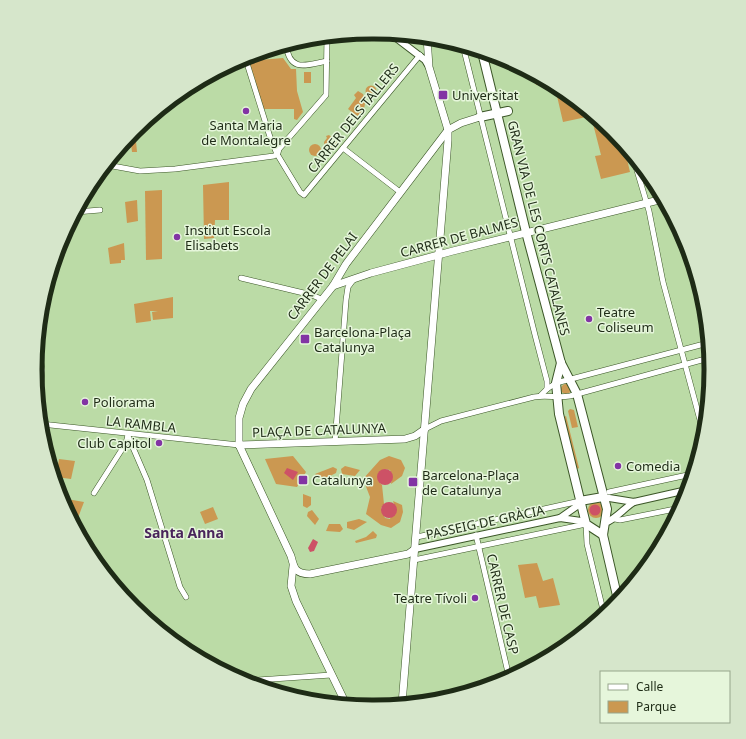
<svg xmlns="http://www.w3.org/2000/svg" width="746" height="739" viewBox="0 0 746 739" font-family="'Noto Sans',sans-serif">
<style>
.green{fill:#cb9851}
.water{fill:#cd5266}
.lines{fill:none;stroke-linecap:round;stroke-linejoin:round}
.minor-casing{stroke:#3b5627;stroke-width:6}
.tertiary-casing{stroke:#3b5627;stroke-width:8}
.secondary-casing{stroke:#3b5627;stroke-width:8}
.primary-casing{stroke:#3b5627;stroke-width:10}
.minor{stroke:#fff;stroke-width:5}
.tertiary{stroke:#fff;stroke-width:6}
.secondary{stroke:#fff;stroke-width:7}
.primary{stroke:#fff;stroke-width:8}
.poi-dot{fill:#8234a4;stroke:#e6f6db;stroke-width:1.5}
.labels{text-anchor:middle;dominant-baseline:central;stroke-width:3;stroke-linejoin:round;paint-order:stroke}
.poi-label{font-size:13px;fill:#1e2b16;stroke:#e6f6db;text-anchor:start}
.street-label{font-size:13px;fill:#1e2b16;stroke:#e6f6db}
.neighbourhood-label{font-size:14px;font-weight:bold;fill:#49245b;stroke:#e6f6db}
.rim{fill:none;stroke:#1e2b16;stroke-width:5}
</style>
<rect width="100%" height="100%" fill="#bbdba6"/>
<g class="green">
<path d="M 283,58 L 291,69 L 296,69 L 297,91 L 303,112 L 297,120 L 294,119 L 294,109 L 263,109 L 247,61 Z"/>
<rect x="304" y="72" width="7" height="11"/>
<path d="M 533,74 L 548,82 L 536,85 Z"/>
<circle cx="371" cy="91" r="5.5"/>
<path d="M 358,91 L 363,94 C 367,102 365,112 357,116 L 348,109 L 356,98 L 354,95 Z"/>
<path d="M 566,94 L 612,131 L 624,146 L 630,172 L 601,179 L 595,156 L 601,155 L 591,116 L 563,122 L 557,96 Z"/>
<path d="M 135,130 L 137,152 L 132,152 L 130,136 Z"/>
<path d="M 329,135 L 337,142 L 332,150 L 329,150 L 325,148 L 324,142 L 327,138 L 326,136 Z"/>
<circle cx="315" cy="150" r="6"/>
<path d="M 229,182 L 229,220 L 215,220 L 214,238 L 204,239 L 203,185 Z"/>
<path d="M 162,190 L 162,259 L 146,260 L 145,191 Z"/>
<path d="M 137,200 L 138,221 L 127,223 L 125,202 Z"/>
<path d="M 124,243 L 125,260 L 121,260 L 121,263 L 110,264 L 108,248 Z"/>
<path d="M 173,297 L 173,318 L 153,320 L 152,312 L 158,311 L 150,311 L 151,321 L 136,323 L 134,304 Z"/>
<circle cx="566" cy="389" r="5"/>
<path d="M 570,409 L 574,410 L 578,427 L 572,428 L 568,411 Z"/>
<path d="M 566,416 L 579,468 L 577,469 L 564,417 Z"/>
<path d="M 293,456 L 306,472 L 297,487 L 276,484 L 265,459 Z"/>
<path d="M 389,456 L 401,460 L 405,468 L 402,476 L 391,484 L 392,475 L 390,470 L 385,469 L 380,483 L 382,485 L 384,504 L 381,508 L 385,518 L 390,519 L 394,504 L 393,501 L 402,505 L 403,512 L 400,522 L 391,528 L 381,525 L 366,514 L 370,497 L 363,479 L 380,460 Z"/>
<path d="M 59,459 L 75,461 L 71,479 L 56,477 Z"/>
<path d="M 345,466 L 360,470 L 355,476 L 342,474 L 341,469 Z"/>
<path d="M 333,467 L 337,469 L 336,473 L 322,480 L 315,474 Z"/>
<path d="M 303,494 L 311,497 L 311,505 L 307,508 L 303,506 Z"/>
<path d="M 61,498 L 84,502 L 76,523 L 74,523 Z"/>
<circle cx="596" cy="510" r="8"/>
<path d="M 213,507 L 218,519 L 205,524 L 200,512 Z"/>
<path d="M 312,510 L 319,519 L 315,525 L 307,516 L 308,512 Z"/>
<path d="M 359,519 L 367,522 L 354,530 L 347,528 L 347,522 Z"/>
<path d="M 329,524 L 340,524 L 343,529 L 340,532 L 326,531 Z"/>
<path d="M 373,531 L 377,535 L 376,538 L 356,543 L 355,541 L 366,537 Z"/>
<path d="M 537,563 L 543,581 L 553,578 L 560,605 L 539,608 L 536,596 L 525,598 L 518,565 Z"/>
</g>
<g class="water">
<path d="M 287,468 L 298,472 L 293,480 L 284,473 Z"/>
<circle cx="385" cy="477" r="8"/>
<circle cx="389" cy="510" r="8"/>
<circle cx="595" cy="510" r="5.5"/>
<path d="M 313,539 L 318,542 L 314,551 L 310,552 L 308,548 Z"/>
</g>
<g class="lines">
<g class="minor-casing">
<g id="minor">
<path d="M 286,45 C 290,73 306,65 327,61"/>
<path d="M 463,46 L 535,335 L 547,381 L 547,389"/>
<path d="M 245,57 L 270,137 L 277,154 L 300,192 L 304,195 L 420,55"/>
<path d="M 343,148 L 400,192"/>
<path d="M 278,153 L 279,149 L 326,95 L 327,37"/>
<path d="M 633,157 L 649,211 L 663,282 L 704,435"/>
<path d="M 107,165 L 140,171 L 175,169 L 274,156 L 277,154"/>
<path d="M 76,212 L 100,210"/>
<path d="M 241,278 L 312,295 L 321,299"/>
<path d="M 38,340 L 42,370 L 39,408"/>
<path d="M 540,396 L 547,389 L 556,383 L 708,343"/>
<path d="M 41,424 L 239,445"/>
<path d="M 425,429 L 441,421 L 534,397 C 546,395 558,398 570,396 L 709,358"/>
<path d="M 128,436 L 147,480 L 180,587 L 186,597"/>
<path d="M 335,442 L 346,300 L 348,287 L 354,279"/>
<path d="M 609,492 L 692,474"/>
<path d="M 94,493 L 126,443 L 128,435"/>
<path d="M 615,519 L 620,520 L 680,508"/>
<path d="M 476,535 L 509,677"/>
<path d="M 417,537 L 580,501"/>
<path d="M 414,560 L 586,524 L 587,544 L 604,614"/>
<path d="M 243,681 L 331,675"/>
</g>
</g>
<g class="tertiary-casing">
<g id="tertiary">
<path d="M 391,34 L 425,60 L 429,67"/>
<path d="M 603,497 L 634,502 L 687,490"/>
<path d="M 560,518 L 577,506 L 580,501"/>
<path d="M 605,523 C 616,519 624,508 634,502"/>
<path d="M 415,549 L 560,518 L 581,521 L 586,524"/>
</g>
</g>
<g class="secondary-casing">
<g id="secondary">
<path d="M 394,36 L 401,35"/>
<path d="M 333,286 L 371,273 L 453,251 L 663,199"/>
<path d="M 239,445 L 405,439 L 415,436 L 425,429"/>
<path d="M 415,549 L 408,554 L 310,574 C 295,574 294,568 291,556 L 239,445 L 239,418 L 243,404 L 251,389 L 333,286 L 346,264 L 448,130 L 461,123 L 480,117"/>
<path d="M 293,566 L 291,586 L 296,601 L 346,704"/>
<path d="M 402,704 L 448,140 L 448,130 L 429,67 L 427,37"/>
</g>
</g>
<g class="primary-casing">
<g id="primary">
<path d="M 482,52 L 526,232 L 561,363 L 577,394 L 607,509 L 603,535 L 618,600"/>
<path d="M 480,117 L 508,111"/>
<path d="M 561,363 L 556,383 L 559,414 L 586,524 L 603,535"/>
<path d="M 580,501 L 603,497"/>
</g>
</g>
<use href="#minor" class="minor"/>
<use href="#tertiary" class="tertiary"/>
<use href="#secondary" class="secondary"/>
<use href="#primary" class="primary"/>
</g>
<g class="poi-dot">
<rect x="438" y="90" width="10" height="10" rx="2"/>
<circle cx="246" cy="111" r="4"/>
<circle cx="177" cy="237" r="4"/>
<circle cx="589" cy="319" r="4"/>
<rect x="300" y="334" width="10" height="10" rx="2"/>
<circle cx="85" cy="402" r="4"/>
<circle cx="159" cy="443" r="4"/>
<circle cx="618" cy="466" r="4"/>
<rect x="298" y="475" width="10" height="10" rx="2"/>
<rect x="408" y="477" width="10" height="10" rx="2"/>
<circle cx="475" cy="598" r="4"/>
</g>
<g class="labels">
<g class="poi-label">
<text x="452" y="95">Universitat</text>
<text x="246" y="125" text-anchor="middle">Santa Maria<tspan x="246" dy="15">de Montalegre</tspan></text>
<text x="185" y="230">Institut Escola<tspan x="185" dy="15">Elisabets</tspan></text>
<text x="597" y="312">Teatre<tspan x="597" dy="15">Coliseum</tspan></text>
<text x="314" y="332">Barcelona-Plaça<tspan x="314" dy="15">Catalunya</tspan></text>
<text x="93" y="402">Poliorama</text>
<text x="151" y="443" text-anchor="end">Club Capitol</text>
<text x="626" y="466">Comedia</text>
<text x="422" y="475">Barcelona-Plaça<tspan x="422" dy="15">de Catalunya</tspan></text>
<text x="312" y="480">Catalunya</text>
<text x="467" y="598" text-anchor="end">Teatre Tívoli</text>
</g>
<g class="street-label">
<text transform="translate(353 118) rotate(-51)">CARRER DELS TALLERS</text>
<text transform="translate(539 228) rotate(76)">GRAN VIA DE LES CORTS CATALANES</text>
<text transform="translate(459 237) rotate(-15)">CARRER DE BALMES</text>
<text transform="translate(322 276) rotate(-53)">CARRER DE PELAI</text>
<text transform="translate(141 424) rotate(6)">LA RAMBLA</text>
<text transform="translate(319 430) rotate(-2)">PLAÇA DE CATALUNYA</text>
<text transform="translate(485 522) rotate(-12)">PASSEIG DE GRÀCIA</text>
<text transform="translate(503 604) rotate(77)">CARRER DE CASP</text>
</g>
<g class="neighbourhood-label">
<text x="184" y="532">Santa Anna</text>
</g>
</g>
<path d="M0 0H746V739H0ZM372 39H374A330 330 0 0 1 704 369V370A330 330 0 0 1 374 700H372A330 330 0 0 1 42 370V369A330 330 0 0 1 372 39Z" fill="#d6e6cb" fill-rule="evenodd"/>
<path class="rim" d="M372 39H374A330 330 0 0 1 704 369V370A330 330 0 0 1 374 700H372A330 330 0 0 1 42 370V369A330 330 0 0 1 372 39Z"/>
<rect x="600" y="671" width="130" height="52" fill="#e6f6db" stroke="#96a58c"/>
<rect x="608" y="684" width="20" height="6" fill="#ffffff" stroke="#96a58c"/>
<text x="636" y="691" font-size="12" fill="#1e2b16">Calle</text>
<rect x="608" y="701" width="20" height="12" fill="#cb9851" stroke="#96a58c"/>
<text x="636" y="711" font-size="12" fill="#1e2b16">Parque</text>
</svg>
